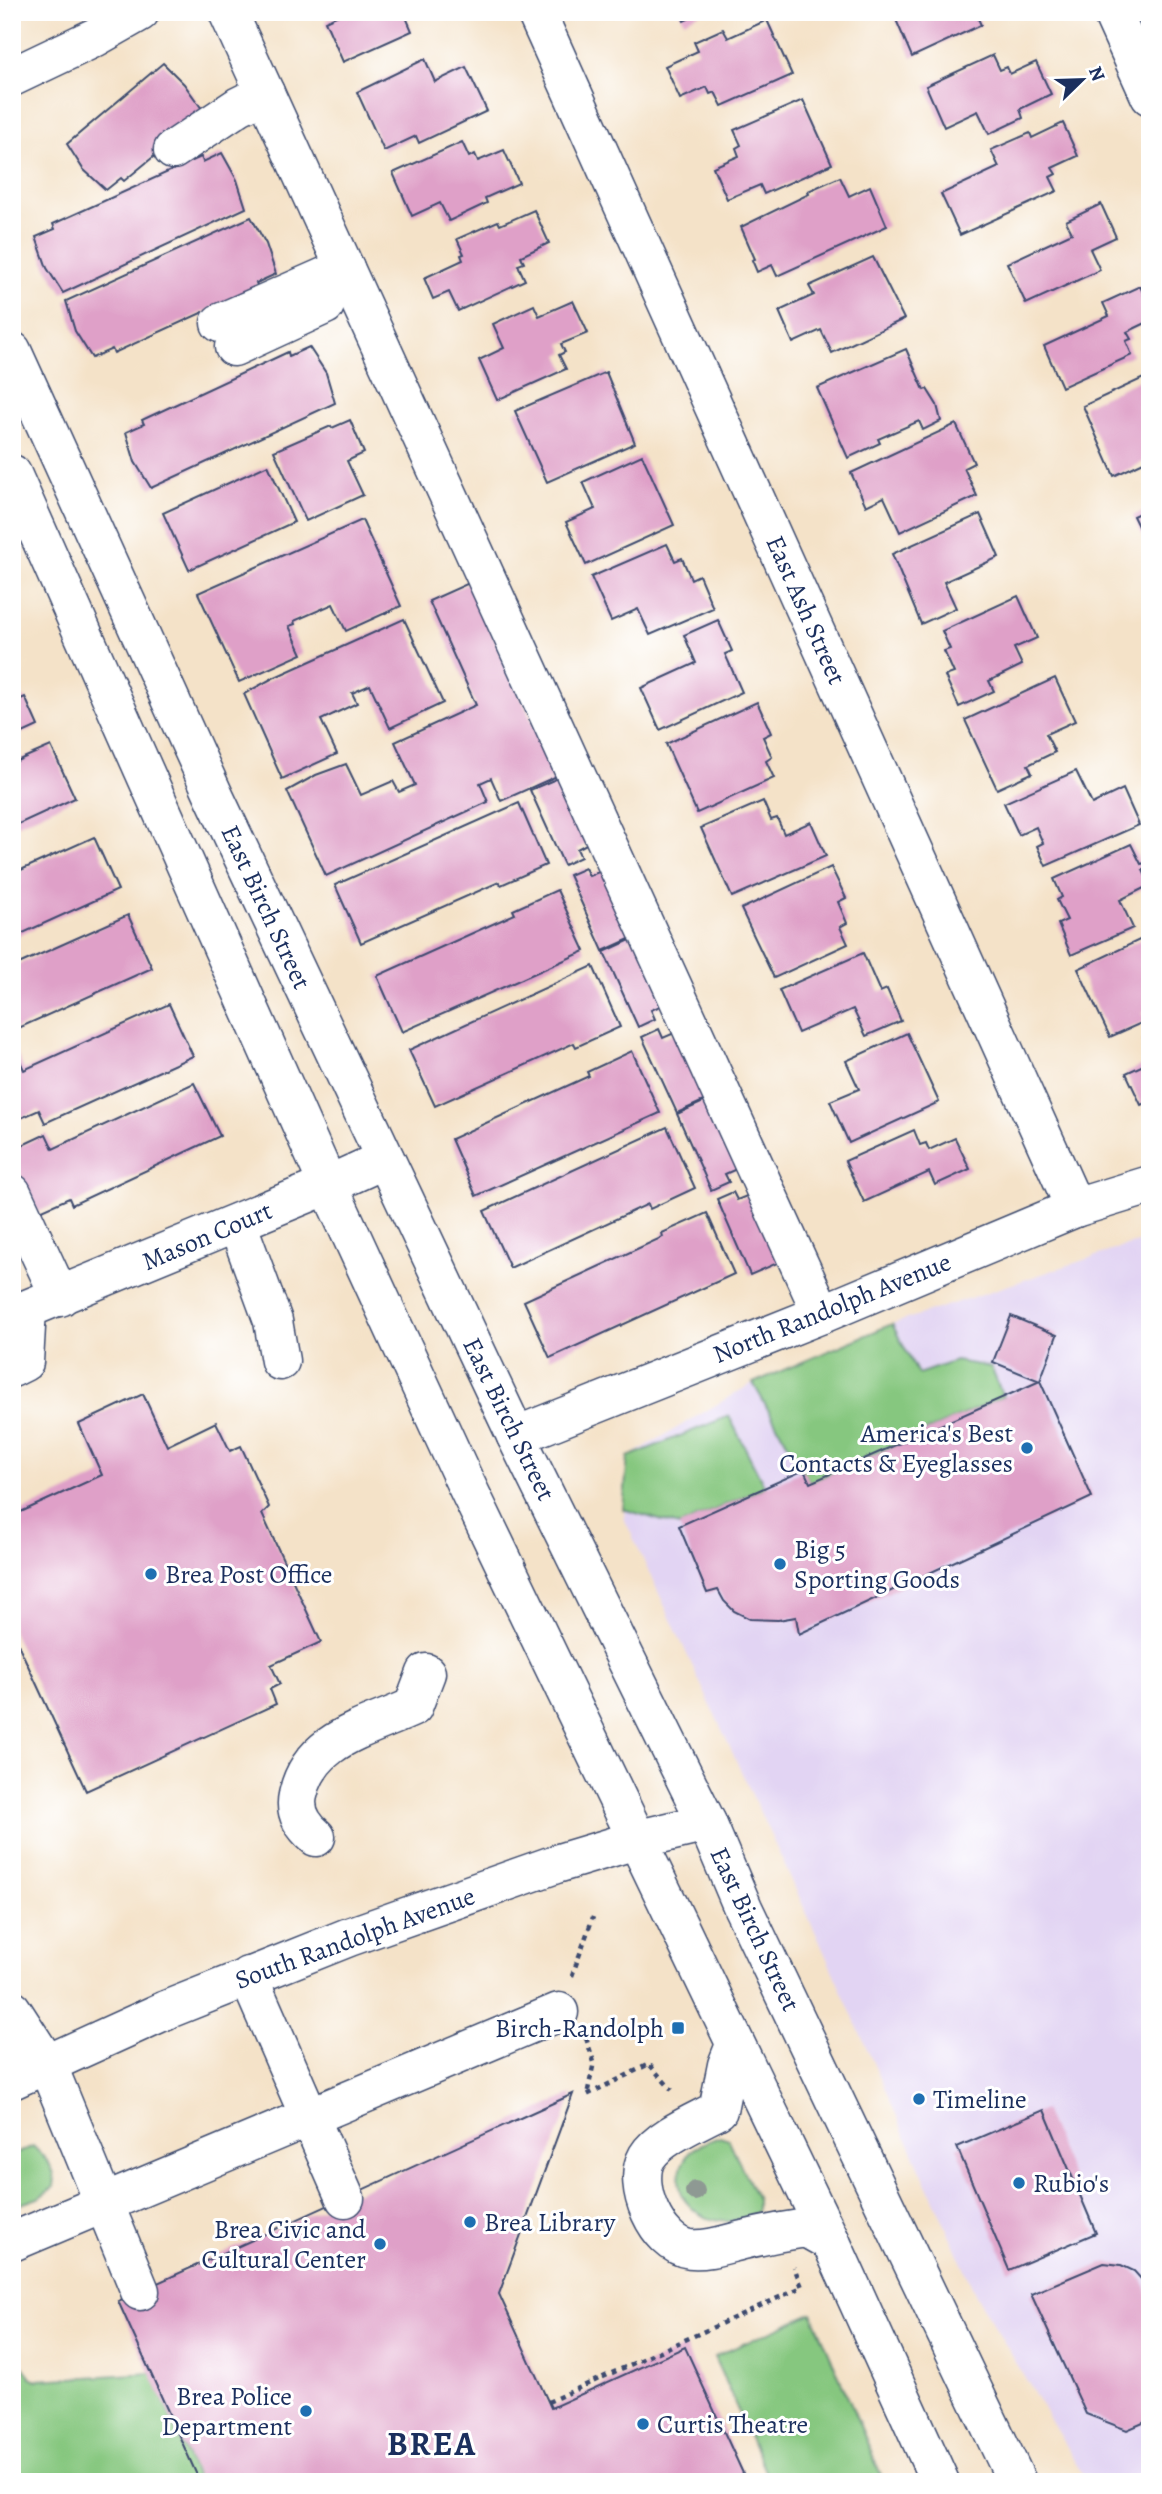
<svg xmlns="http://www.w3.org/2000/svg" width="1162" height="2494" viewBox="0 0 1162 2494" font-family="Alegreya,serif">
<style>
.built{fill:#e2d4f3}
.green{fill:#86c77f;stroke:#507b6e;stroke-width:2}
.building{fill:#dfa0c8}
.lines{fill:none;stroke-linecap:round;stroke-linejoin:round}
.minor-casing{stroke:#3c4a6e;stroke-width:41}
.path{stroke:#3c4a6e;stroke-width:4.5;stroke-dasharray:5 5;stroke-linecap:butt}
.minor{stroke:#fff;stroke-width:38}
.tree{fill:#8e9993}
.poi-dot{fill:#1f6fb2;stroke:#fff;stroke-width:2.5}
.labels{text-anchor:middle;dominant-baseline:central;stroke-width:6;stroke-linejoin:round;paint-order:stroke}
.street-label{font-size:26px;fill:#1b2f5e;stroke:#fff}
.poi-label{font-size:26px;fill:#1b2f5e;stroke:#fff;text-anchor:start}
.district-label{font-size:33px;font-weight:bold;letter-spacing:2px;fill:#1b2f5e;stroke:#fff}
</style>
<rect width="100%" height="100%" fill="#fff"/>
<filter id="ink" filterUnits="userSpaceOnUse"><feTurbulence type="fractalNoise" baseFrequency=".0143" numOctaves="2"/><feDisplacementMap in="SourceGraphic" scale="14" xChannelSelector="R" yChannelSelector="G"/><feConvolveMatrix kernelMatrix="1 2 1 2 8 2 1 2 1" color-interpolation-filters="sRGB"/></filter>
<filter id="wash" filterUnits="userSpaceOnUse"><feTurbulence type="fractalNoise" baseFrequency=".00686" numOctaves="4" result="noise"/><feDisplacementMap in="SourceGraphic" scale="28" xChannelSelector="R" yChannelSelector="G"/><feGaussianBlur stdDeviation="1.57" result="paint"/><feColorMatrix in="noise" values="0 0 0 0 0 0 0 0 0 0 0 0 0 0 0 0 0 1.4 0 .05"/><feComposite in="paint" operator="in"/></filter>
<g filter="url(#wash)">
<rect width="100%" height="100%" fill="#f4e2c8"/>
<path class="built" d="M 1150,1238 L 1150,2482 L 1087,2482 L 976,2295 L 814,1929 L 624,1518 L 628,1457 L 753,1383 L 892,1324 Z"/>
<g class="green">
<path d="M 892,1324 L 918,1374 L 955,1361 L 991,1367 L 1003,1397 L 810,1483 L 753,1383 Z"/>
<path d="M 729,1416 L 765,1487 L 679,1526 L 623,1509 L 628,1457 Z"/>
<path d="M 720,2137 L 729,2140 L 757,2200 L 757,2212 C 745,2217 733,2223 720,2221 C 688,2217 667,2185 687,2156 C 693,2146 709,2141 720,2137 Z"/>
<path d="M 33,2146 C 45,2158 58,2169 54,2187 L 38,2198 L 12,2207 L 12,2156 Z"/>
<path d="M 812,2313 L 884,2482 L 770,2482 L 714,2357 Z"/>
<path d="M 12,2352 L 31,2377 L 37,2380 L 152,2373 L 198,2482 L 12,2482 Z"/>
</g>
<g id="blocks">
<g class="building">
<path d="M 345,12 L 410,12 L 411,14 L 406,17 L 412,31 L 343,62 L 325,21 Z"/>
<path d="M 680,12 L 703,12 L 684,21 Z"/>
<path d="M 901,12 L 975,12 L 981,25 L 912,57 L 894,15 Z"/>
<path d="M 767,20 L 792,75 L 722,106 L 715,92 L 710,94 L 707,87 L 680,99 L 665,66 L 698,51 L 694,42 L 723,29 L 728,38 Z"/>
<path d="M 993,55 L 1000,70 L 1007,67 L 1010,74 L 1036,62 L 1051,94 L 1020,109 L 1023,118 L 989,134 L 978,111 L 944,127 L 926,86 Z"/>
<path d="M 425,59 L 435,82 L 466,67 L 487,111 L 419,143 L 416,136 L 384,151 L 357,92 Z"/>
<path d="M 163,63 L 184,84 L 202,109 L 186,130 L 124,181 L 121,178 L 106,190 L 83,169 L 67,144 Z"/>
<path d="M 803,100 L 832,164 L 764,194 L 760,185 L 727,199 L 713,167 L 739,156 L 736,148 L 741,145 L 734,130 Z"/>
<path d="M 1063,123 L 1078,156 L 1052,168 L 1056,174 L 1050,177 L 1057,191 L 960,235 L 941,194 L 999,167 L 991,150 L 1030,133 L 1032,138 Z"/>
<path d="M 462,142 L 469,157 L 475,154 L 478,161 L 504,150 L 519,183 L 485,198 L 487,203 L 449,221 L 440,203 L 412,216 L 393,173 Z"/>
<path d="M 222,153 L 237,180 L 246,208 L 63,293 L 47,268 L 36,237 L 55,229 L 53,224 L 201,157 L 203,162 Z"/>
<path d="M 840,177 L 849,196 L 870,186 L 887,226 L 777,276 L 772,265 L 757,272 L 752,260 L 755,259 L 741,227 L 809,194 L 808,191 Z"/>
<path d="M 1101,204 L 1116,237 L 1090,249 L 1100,270 L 1026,304 L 1007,263 L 1072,233 L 1066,221 Z"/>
<path d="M 534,210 L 549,243 L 521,256 L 524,263 L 518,265 L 525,280 L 458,311 L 449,292 L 433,299 L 424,278 L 463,260 L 461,255 L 464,254 L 457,239 L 498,221 L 500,225 Z"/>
<path d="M 251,217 L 266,244 L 276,274 L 256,283 L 258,287 L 114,353 L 112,349 L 92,358 L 75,331 L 66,301 Z"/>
<path d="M 873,257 L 904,319 L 832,353 L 821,330 L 793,343 L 779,311 L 814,295 L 809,286 Z"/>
<path d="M 1140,286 L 1150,308 L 1150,321 L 1127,332 L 1131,339 L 1126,341 L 1132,355 L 1062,387 L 1044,346 L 1109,316 L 1103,303 Z"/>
<path d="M 573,301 L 588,333 L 561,344 L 565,352 L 559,355 L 566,369 L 497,400 L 479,360 L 504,348 L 493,324 L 534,305 L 539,316 Z"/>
<path d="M 309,347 L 326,373 L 335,403 L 151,488 L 135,462 L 126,432 L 144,424 L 142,420 L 288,352 L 289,356 Z"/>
<path d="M 906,349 L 924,390 L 927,389 L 937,405 L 941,421 L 923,430 L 919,421 L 878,439 L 880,443 L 848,458 L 817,388 Z"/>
<path d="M 606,372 L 635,443 L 547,482 L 515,411 Z"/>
<path d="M 1150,375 L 1150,459 L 1114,476 L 1083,406 Z"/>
<path d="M 350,420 L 364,453 L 347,461 L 363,495 L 306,521 L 274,451 L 331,426 L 332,428 Z"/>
<path d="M 956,424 L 974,463 L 964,468 L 977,496 L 900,532 L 884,497 L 866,506 L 851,473 Z"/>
<path d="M 642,455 L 674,525 L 586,565 L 566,522 L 595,509 L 583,482 Z"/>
<path d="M 268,465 L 294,522 L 189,570 L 163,513 Z"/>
<path d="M 1150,508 L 1150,551 L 1133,516 Z"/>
<path d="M 980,514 L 999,557 L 944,582 L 956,608 L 921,624 L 892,554 Z"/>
<path d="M 362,520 L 401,606 L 346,631 L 333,604 L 294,621 L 295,624 L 289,626 L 302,654 L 239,682 L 198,593 Z"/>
<path d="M 667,544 L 675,561 L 682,558 L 691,579 L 699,575 L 713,608 L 650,635 L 638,609 L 611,621 L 591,577 Z"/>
<path d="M 469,583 L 557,776 L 501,801 L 491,778 L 480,783 L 488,802 L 326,876 L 287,791 L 316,775 L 346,764 L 361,795 L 393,781 L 399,792 L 415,785 L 395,742 L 476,705 L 429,601 Z"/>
<path d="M 1018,596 L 1037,638 L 1014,648 L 1022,665 L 989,681 L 994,691 L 959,707 L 945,676 L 954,673 L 944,651 L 950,649 L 942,631 Z"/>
<path d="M 404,619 L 443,703 L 390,728 L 370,685 L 352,693 L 357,703 L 321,720 L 337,754 L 282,779 L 244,694 L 273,678 Z"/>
<path d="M 718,620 L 732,651 L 725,654 L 742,692 L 660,730 L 641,688 L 696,663 L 684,635 Z"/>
<path d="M 1055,678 L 1075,721 L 1046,734 L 1055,752 L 1028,765 L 1032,773 L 997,789 L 965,720 Z"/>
<path d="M 25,697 L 38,726 L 12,738 L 12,703 Z"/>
<path d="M 757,702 L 771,733 L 763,737 L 772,757 L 766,761 L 774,778 L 697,813 L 666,744 Z"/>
<path d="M 51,746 L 75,798 L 12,827 L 12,763 Z"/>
<path d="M 1076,771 L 1092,804 L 1123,789 L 1139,825 L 1046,866 L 1037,846 L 1043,843 L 1036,827 L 1019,835 L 1004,803 Z"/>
<path d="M 563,776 L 592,841 L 577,849 L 581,857 L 564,865 L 530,790 Z"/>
<path d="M 763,801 L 771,820 L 777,818 L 784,834 L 811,822 L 826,856 L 732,897 L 701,828 Z"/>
<path d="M 519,803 L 546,865 L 501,885 L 499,882 L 361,943 L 335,885 Z"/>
<path d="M 94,837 L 118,890 L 12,938 L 12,874 Z"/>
<path d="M 1131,844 L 1141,864 L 1145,863 L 1148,868 L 1143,870 L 1150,885 L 1120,900 L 1133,928 L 1071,955 L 1058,924 L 1067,920 L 1057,900 L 1062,897 L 1054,879 Z"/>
<path d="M 831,867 L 846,898 L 838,902 L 847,923 L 840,927 L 848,944 L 774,978 L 741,909 Z"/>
<path d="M 585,868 L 589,876 L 606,869 L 636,936 L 603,951 L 569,875 Z"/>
<path d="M 557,890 L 585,951 L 402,1032 L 377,976 L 515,914 L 513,910 Z"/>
<path d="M 128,915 L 152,968 L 12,1031 L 12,967 Z"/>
<path d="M 1150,935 L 1150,1010 L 1142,1013 L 1146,1021 L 1110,1037 L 1078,969 Z"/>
<path d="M 637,937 L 667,1003 L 651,1010 L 655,1019 L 638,1027 L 604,952 Z"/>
<path d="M 863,953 L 880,992 L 887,989 L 901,1021 L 866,1036 L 853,1009 L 798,1033 L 779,990 Z"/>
<path d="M 593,966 L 620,1027 L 576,1047 L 574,1043 L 435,1106 L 409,1050 Z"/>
<path d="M 169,1004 L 193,1056 L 45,1123 L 39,1110 L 12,1122 L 12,1043 L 24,1070 Z"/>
<path d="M 659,1029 L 663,1038 L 679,1031 L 710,1098 L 677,1113 L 642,1037 Z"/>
<path d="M 907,1033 L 939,1102 L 849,1143 L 830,1101 L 859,1089 L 846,1061 Z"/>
<path d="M 1150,1035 L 1150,1054 L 1143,1038 Z"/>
<path d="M 632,1051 L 660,1113 L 476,1196 L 451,1139 L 589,1076 L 587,1072 Z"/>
<path d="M 1150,1062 L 1150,1101 L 1141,1105 L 1126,1073 Z"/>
<path d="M 194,1083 L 220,1136 L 72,1205 L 69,1198 L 38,1212 L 12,1156 L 12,1150 L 46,1134 L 53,1149 Z"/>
<path d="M 710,1099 L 741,1167 L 725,1174 L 729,1182 L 711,1190 L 677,1114 Z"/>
<path d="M 667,1127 L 695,1188 L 650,1209 L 648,1204 L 510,1268 L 484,1211 Z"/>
<path d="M 914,1130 L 920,1145 L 926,1143 L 929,1150 L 955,1138 L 970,1169 L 935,1185 L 929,1172 L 864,1202 L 845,1161 Z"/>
<path d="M 733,1192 L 737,1200 L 754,1193 L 784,1260 L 750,1275 L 717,1199 Z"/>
<path d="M 707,1213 L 734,1274 L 550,1358 L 524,1301 L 663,1237 L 662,1233 Z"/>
<path d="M 1011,1316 L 1057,1335 L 1040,1381 L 1092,1497 L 799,1634 L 796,1617 L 778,1620 L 750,1619 L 734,1611 L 724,1601 L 718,1590 L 707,1593 L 679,1526 L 804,1470 L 810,1483 L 1040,1381 L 993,1362 Z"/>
<path d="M 143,1394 L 167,1446 L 216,1422 L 230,1451 L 241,1446 L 269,1507 L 262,1514 L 321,1642 L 271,1665 L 280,1684 L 270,1689 L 276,1704 L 86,1791 L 12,1631 L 12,1516 L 102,1475 L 79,1424 Z"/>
<path d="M 573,2094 L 499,2294 L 551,2408 L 685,2347 L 747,2482 L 200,2482 L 118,2301 Z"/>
<path d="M 1044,2110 L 1096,2233 L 1009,2270 L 957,2147 Z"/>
<path d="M 1104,2263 L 1121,2265 L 1134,2271 L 1143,2281 L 1150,2296 L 1150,2420 L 1127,2430 L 1086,2414 L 1031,2294 Z"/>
</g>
</g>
</g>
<g filter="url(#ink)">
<use href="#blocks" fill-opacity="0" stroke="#3c4a6e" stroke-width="2"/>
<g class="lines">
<g class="minor-casing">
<g id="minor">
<path d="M 228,12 L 822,1314"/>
<path d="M 536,12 L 1075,1208"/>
<path d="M 1112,12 L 1150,96"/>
<path d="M 12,77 L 96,37 L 140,12"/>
<path d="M 173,150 L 239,106 L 265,93"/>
<path d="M 220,323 L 345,268"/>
<path d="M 234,347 L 325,305"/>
<path d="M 12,351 L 215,798 L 516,1436 L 707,1823 L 743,1908 L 1017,2482"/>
<path d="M 12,474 L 328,1185 L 463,1478 L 831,2242 L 940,2482"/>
<path d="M 12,1193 L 60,1297"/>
<path d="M 237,1223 L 273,1321 L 280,1361"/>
<path d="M 12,1368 L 24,1362 L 27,1309 L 328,1185 L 385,1159"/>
<path d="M 516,1436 L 822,1314 L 1075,1208 L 1150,1185"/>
<path d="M 316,1837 C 303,1826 294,1812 298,1795 C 310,1738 366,1729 413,1707 L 426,1673"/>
<path d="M 248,1976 L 345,2198"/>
<path d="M 12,2010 L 47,2064 L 140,2291"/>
<path d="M 735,2045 L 727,2065 L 718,2110 C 698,2121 659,2137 647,2157 C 631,2185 657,2245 690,2249 C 707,2251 726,2244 743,2240 C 764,2235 785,2231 806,2228 L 831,2242"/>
<path d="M 12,2080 L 166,2010 L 349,1937 L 556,1864 L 639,1839 L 707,1823"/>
<path d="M 12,2242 L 559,2012"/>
</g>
</g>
<g class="path">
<path d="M 572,1976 L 593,1917"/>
<path d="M 586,2038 L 594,2062 L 587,2095 L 649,2064 L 672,2090"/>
<path d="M 548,2402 L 802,2287 L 794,2267"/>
</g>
<use href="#minor" class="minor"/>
</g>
<circle class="tree" cx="695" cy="2191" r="10"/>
</g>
<g class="poi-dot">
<circle cx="1027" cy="1448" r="7"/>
<circle cx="780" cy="1564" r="7"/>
<circle cx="151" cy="1574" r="7"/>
<rect x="671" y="2021" width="14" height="14" rx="3.5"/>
<circle cx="919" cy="2099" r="7"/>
<circle cx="1019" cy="2183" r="7"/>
<circle cx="470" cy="2222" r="7"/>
<circle cx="380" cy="2244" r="7"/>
<circle cx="306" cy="2411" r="7"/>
<circle cx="643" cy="2424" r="7"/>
</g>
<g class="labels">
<g class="street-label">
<text transform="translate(806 610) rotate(66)">East Ash Street</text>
<text transform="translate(266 907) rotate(65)">East Birch Street</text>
<text transform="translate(207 1236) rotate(-23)">Mason Court</text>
<text transform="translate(832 1308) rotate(-22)">North Randolph Avenue</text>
<text transform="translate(509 1419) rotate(64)">East Birch Street</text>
<text transform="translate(755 1929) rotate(65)">East Birch Street</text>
<text transform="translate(355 1938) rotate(-20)">South Randolph Avenue</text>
</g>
<g class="poi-label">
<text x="1013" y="1433" text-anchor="end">America's Best<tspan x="1013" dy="30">Contacts &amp; Eyeglasses</tspan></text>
<text x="794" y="1549">Big 5<tspan x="794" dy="30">Sporting Goods</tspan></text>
<text x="165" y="1574">Brea Post Office</text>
<text x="664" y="2028" text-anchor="end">Birch-Randolph</text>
<text x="933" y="2099">Timeline</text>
<text x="1033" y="2183">Rubio's</text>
<text x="484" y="2222">Brea Library</text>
<text x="366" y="2229" text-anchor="end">Brea Civic and<tspan x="366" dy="30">Cultural Center</tspan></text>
<text x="292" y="2396" text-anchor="end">Brea Police<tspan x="292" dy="30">Department</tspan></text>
<text x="657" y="2424">Curtis Theatre</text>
</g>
<g class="district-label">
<text x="432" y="2443">BREA</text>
</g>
</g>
<rect width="1162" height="2494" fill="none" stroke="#fff" stroke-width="42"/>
<g transform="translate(1082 80) rotate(67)" stroke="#ffffff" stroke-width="5" paint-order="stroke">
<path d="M0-5L12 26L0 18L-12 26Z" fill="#1b2f5e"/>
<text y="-10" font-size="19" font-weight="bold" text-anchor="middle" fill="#1b2f5e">N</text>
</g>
</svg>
